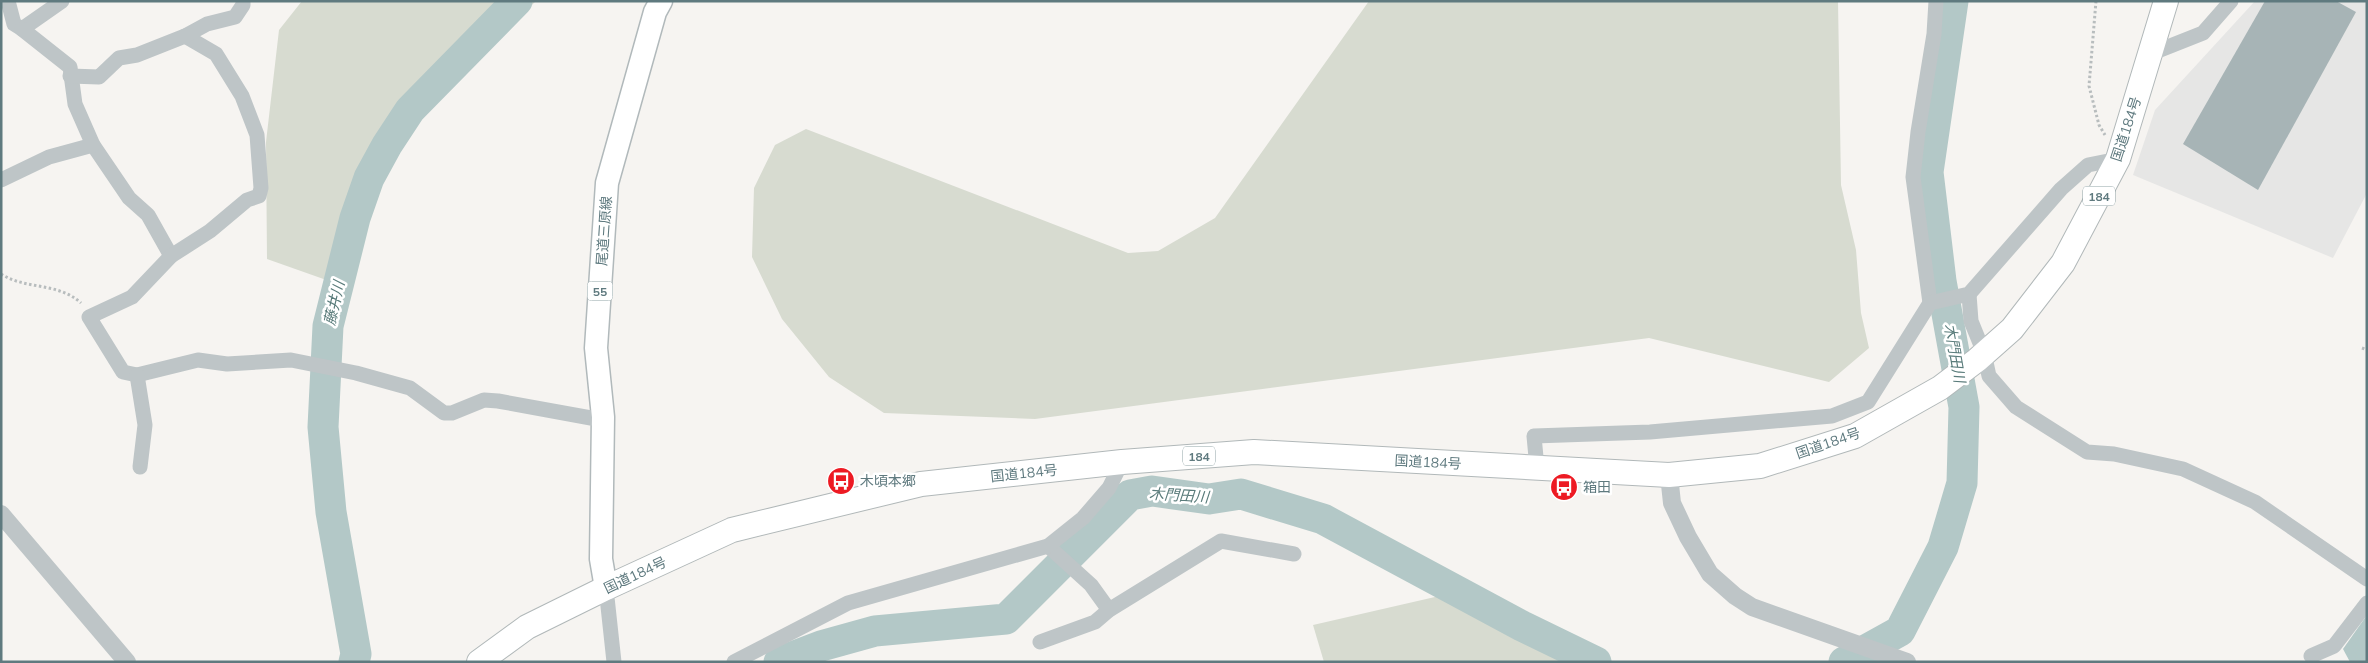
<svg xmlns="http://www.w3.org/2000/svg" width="2368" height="663" viewBox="0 0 2368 663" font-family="Mulish,'Noto Sans JP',sans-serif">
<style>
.built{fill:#e6e6e5}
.green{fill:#d7dbd0}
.water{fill:#b3c8c7}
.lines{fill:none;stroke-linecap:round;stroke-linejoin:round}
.river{stroke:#b3c8c7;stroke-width:31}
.building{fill:#a7b4b6}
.primary-casing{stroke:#b1b9bb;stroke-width:25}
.trunk-casing{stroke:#b1b8b9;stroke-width:26}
.path{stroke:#b8bdbe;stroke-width:3;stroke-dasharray:2.5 2.5;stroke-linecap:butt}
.minor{stroke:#bec5c7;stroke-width:15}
.tertiary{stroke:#bec5c7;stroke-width:18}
.primary{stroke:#fff;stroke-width:22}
.trunk{stroke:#fff;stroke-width:24}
.labels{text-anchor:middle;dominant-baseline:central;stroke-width:5;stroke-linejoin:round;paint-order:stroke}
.shield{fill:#fff;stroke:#8fa2a5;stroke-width:1}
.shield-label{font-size:12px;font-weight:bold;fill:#5f7a7f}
.street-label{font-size:14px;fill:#5f7a7f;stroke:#fff}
.poi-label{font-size:14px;fill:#5f7a7f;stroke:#fff;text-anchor:start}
.water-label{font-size:15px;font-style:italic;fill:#597b7a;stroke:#fff}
</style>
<rect width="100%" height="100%" fill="#f6f4f1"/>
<path class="built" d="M 2255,1 L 2367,1 L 2367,193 L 2333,258 L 2133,175 L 2155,110 Z"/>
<g class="green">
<path d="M 302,1 L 536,1 L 426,108 L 355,183 L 332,282 L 267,259 L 266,142 L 279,30 Z"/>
<path d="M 1369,1 L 1838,1 L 1841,185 L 1856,250 L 1861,313 L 1869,348 L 1829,382 L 1649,338 L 1035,419 L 884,413 L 829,377 L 782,319 L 752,257 L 754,188 L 775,145 L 806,129 L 1128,253 L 1158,251 L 1215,218 Z"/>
<path d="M 1448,594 L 1570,662 L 1324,662 L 1313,625 Z"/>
</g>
<path class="water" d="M 2367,615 L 2367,662 L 2350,662 L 2343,649 Z"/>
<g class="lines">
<g class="river">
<path d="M 354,662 L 356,654 L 331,512 L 323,427 L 328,326 L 355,218 L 369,178 L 387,145 L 410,110 L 517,1"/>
<path d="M 779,662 L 821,646 L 875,631 L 1006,619 L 1130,495 L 1152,491 L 1209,499 L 1241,494 L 1323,519 L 1522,626 L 1596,662"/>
<path d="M 1844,662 L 1900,631 L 1943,547 L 1962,483 L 1964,407 L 1941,281 L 1928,172 L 1953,1"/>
</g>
</g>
<path class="building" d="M 2265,1 L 2336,1 L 2356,12 L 2258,190 L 2183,144 Z"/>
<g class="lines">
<g class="primary-casing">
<path id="primary" d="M 606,588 L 601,559 L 603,417 L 596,348 L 607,183 L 655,12 L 661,1"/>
</g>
<g class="trunk-casing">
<path id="trunk" d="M 479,662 L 527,627 L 606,588 L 732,530 L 921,484 L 1122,462 L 1254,452 L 1669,475 L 1760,466 L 1855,436 L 1940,388 L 1977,360 L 2012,329 L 2063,263 L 2118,159 L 2166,1"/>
</g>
<g class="path">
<path d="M 2096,1 L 2089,86 L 2099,125 L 2105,135"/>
<path d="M 1,274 C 26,290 58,282 81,303"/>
<path d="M 2362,348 L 2367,350"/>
</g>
<g class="minor">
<path d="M 8,1 L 14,24 L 22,29 L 62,1"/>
<path d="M 22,29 L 70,67 L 75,104 L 93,145 L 129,198 L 148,215 L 171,256"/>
<path d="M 185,36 L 216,54 L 242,96 L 257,135 L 261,188 L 259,196 L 247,200 L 210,231 L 171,256 L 132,297 L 89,317 L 123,372 L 137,375 L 198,360 L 227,364 L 291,360 L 356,373 L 410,388 L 444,413 L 452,413 L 484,400 L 498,401 L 591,418 L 603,417"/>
<path d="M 2150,54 L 2203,33 L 2231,1"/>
<path d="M 70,76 L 99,77 L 119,58 L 137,55 L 185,36 L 207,24 L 235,17 L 243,5 L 243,1"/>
<path d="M 1,180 L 49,157 L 93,145"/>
<path d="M 1969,294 L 1971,321 L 1984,353 L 1989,376 L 2016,407 L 2087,452 L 2114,454 L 2183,469 L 2255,502 L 2367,579"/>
<path d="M 1930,303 L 1913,177 L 1918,132 L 1934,34 L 1936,1"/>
<path d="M 137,375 L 145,425 L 140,467"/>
<path d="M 1537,468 L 1534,436 L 1650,432 L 1832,416 L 1868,402 L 1930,303 L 1969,294 L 2061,189 L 2088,165 L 2118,159"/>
<path d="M 1048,546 L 1091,585 L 1109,610"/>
<path d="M 606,588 L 614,662"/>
<path d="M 1040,642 L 1095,622 L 1109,610 L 1221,541 L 1294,554"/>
<path d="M 2311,656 L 2334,646 L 2367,603"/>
<path d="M 734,662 L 848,603 L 1048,546 L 1083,518 L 1109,488 L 1122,462"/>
</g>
<g class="tertiary">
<path d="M 1669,475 L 1672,503 L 1688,537 L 1710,574 L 1735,596 L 1752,607 L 1907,662"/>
<path d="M 1,514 L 127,662"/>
</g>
<use href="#primary" class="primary"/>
<use href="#trunk" class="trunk"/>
</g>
<defs>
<g id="bus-disc" transform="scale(1.4375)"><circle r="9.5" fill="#ed1a23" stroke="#fff"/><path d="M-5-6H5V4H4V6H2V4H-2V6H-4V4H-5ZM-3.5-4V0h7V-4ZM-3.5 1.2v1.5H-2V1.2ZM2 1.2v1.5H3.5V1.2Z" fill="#fff"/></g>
</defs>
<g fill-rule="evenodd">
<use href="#bus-disc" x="841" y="481"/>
<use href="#bus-disc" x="1564" y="487"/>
</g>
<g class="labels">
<g class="shield">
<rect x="2083" y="186.5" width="32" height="19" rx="4"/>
<rect x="587.5" y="281.5" width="25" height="19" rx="4"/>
<rect x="1183" y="446.5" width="32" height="19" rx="4"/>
</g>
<g class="shield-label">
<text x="2099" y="196">184</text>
<text x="600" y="291">55</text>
<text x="1199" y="456">184</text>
</g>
<g class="street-label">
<text transform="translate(2126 129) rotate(-72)">国道184号</text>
<text transform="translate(604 231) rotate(-86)">尾道三原線</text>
<text transform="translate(1828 443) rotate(-19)">国道184号</text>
<text transform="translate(1428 462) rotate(3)">国道184号</text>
<text transform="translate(1024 473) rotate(-6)">国道184号</text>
<text transform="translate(635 575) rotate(-25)">国道184号</text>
</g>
<g class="poi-label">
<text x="860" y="481">木頃本郷</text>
<text x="1583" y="487">箱田</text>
</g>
<g class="water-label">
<text transform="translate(334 303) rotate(-77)">藤井川</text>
<text transform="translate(1955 353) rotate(80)">木門田川</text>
<text transform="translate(1179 495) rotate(4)">木門田川</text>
</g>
</g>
<rect width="2368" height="663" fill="none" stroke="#5f7a7f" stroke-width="5"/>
</svg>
